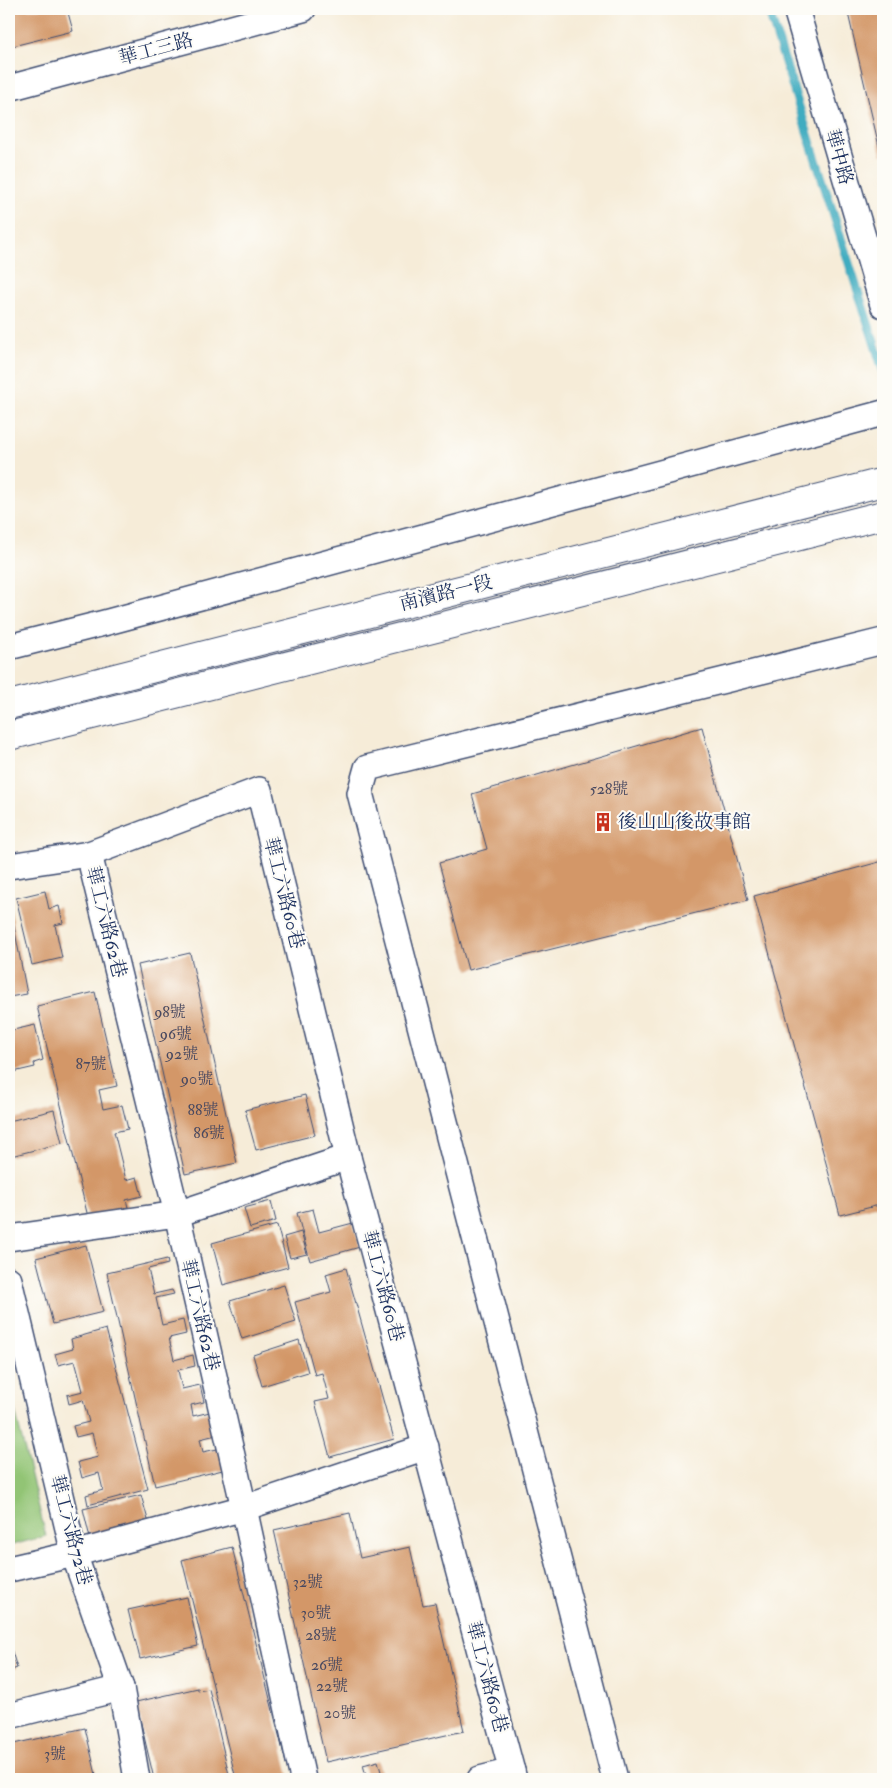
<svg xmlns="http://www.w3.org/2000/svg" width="892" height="1788" viewBox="0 0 892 1788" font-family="'IM FELL Double Pica','Noto Serif TC',serif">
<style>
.green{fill:#92c474;stroke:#567a69}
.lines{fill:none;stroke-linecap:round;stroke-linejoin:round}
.stream{stroke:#41acc0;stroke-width:9}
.building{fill:#d39767}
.minor-casing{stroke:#3c4b70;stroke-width:28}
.secondary-casing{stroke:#3c4b70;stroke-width:30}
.minor{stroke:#fff;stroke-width:25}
.secondary{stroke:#fff;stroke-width:28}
.labels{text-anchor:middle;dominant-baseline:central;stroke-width:4;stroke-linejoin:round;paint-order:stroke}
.number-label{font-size:16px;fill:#494960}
.street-label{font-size:19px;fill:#1b2f5e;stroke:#fdfcf7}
.poi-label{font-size:19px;fill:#1b2f5e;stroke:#fdfcf7;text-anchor:start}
</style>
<rect width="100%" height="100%" fill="#fdfcf7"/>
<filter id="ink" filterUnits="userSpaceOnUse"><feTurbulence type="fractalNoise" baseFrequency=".02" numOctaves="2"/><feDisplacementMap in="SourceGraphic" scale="10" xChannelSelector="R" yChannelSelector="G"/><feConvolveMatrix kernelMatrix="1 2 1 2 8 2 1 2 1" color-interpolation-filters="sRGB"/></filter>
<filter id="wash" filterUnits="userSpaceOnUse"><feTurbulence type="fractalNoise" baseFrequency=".0096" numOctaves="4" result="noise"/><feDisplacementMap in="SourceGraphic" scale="20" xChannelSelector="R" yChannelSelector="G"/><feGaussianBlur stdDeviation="1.12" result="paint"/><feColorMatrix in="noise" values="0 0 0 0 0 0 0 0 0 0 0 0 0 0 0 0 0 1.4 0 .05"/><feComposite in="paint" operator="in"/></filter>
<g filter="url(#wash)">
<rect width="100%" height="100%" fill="#f6ecd8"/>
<path class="green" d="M 9,1386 L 46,1536 L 9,1546 Z"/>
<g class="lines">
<path class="stream" d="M 768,9 L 883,370"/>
</g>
<g id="blocks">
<g class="building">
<path d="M 9,9 L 67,9 L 73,31 L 9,47 Z"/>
<path d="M 847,9 L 883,9 L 883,154 L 881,155 Z"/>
<path d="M 702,727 L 748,900 L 468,970 L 439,863 L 487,849 L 472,794 Z"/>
<path d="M 883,861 L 883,1204 L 840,1215 L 754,896 Z"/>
<path d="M 45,891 L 49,909 L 59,906 L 63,923 L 55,925 L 62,958 L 32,965 L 16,898 Z"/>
<path d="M 9,901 L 27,994 L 9,997 Z"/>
<path d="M 190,953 L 237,1163 L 185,1174 L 138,965 Z"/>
<path d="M 95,992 L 117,1086 L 99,1090 L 103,1109 L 122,1105 L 128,1129 L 114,1132 L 126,1180 L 137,1177 L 142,1196 L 126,1200 L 128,1207 L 88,1217 L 37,1006 Z"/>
<path d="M 35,1025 L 43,1060 L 34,1063 L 35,1067 L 9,1073 L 9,1031 Z"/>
<path d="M 305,1095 L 315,1135 L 256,1150 L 245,1110 Z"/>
<path d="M 54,1110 L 62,1143 L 11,1156 L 9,1148 L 9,1121 Z"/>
<path d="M 271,1201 L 276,1221 L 250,1228 L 244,1208 Z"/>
<path d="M 313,1209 L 319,1232 L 353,1223 L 360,1247 L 310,1261 L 297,1213 Z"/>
<path d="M 277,1225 L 288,1267 L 223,1285 L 212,1243 Z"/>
<path d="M 301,1232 L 307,1254 L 290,1258 L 284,1237 Z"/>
<path d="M 86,1245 L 103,1312 L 53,1324 L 36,1258 Z"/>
<path d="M 167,1259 L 168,1264 L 148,1269 L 154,1294 L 172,1290 L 174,1294 L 156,1298 L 162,1325 L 183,1320 L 186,1334 L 169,1338 L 174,1360 L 193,1355 L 195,1366 L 178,1370 L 182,1389 L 200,1385 L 204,1402 L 191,1405 L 193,1416 L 210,1412 L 216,1435 L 200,1439 L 203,1452 L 222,1448 L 227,1469 L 155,1486 L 107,1273 Z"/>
<path d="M 346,1268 L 394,1439 L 330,1457 L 315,1402 L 329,1399 L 322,1373 L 315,1375 L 295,1302 L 331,1292 L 326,1274 Z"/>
<path d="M 284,1285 L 296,1322 L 242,1339 L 230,1301 Z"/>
<path d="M 106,1329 L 148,1489 L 88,1505 L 86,1495 L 103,1490 L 99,1473 L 82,1478 L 78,1462 L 98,1457 L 92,1433 L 76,1437 L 73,1426 L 89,1422 L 83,1400 L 69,1404 L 67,1395 L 83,1391 L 75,1361 L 58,1365 L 55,1354 L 73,1349 L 71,1339 Z"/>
<path d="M 299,1340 L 308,1372 L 262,1386 L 253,1355 Z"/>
<path d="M 141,1495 L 150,1527 L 91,1542 L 83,1509 Z"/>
<path d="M 350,1513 L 360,1558 L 410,1547 L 423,1605 L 435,1603 L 464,1731 L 326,1762 L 274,1530 Z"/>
<path d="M 232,1547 L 290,1779 L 236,1779 L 182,1560 Z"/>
<path d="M 187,1597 L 198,1646 L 140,1659 L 128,1610 Z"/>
<path d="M 9,1642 L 17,1668 L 9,1671 Z"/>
<path d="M 198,1688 L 198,1691 L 209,1689 L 230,1779 L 154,1779 L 136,1702 Z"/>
<path d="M 85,1728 L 97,1779 L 9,1779 L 9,1745 Z"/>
<path d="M 378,1761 L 383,1779 L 367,1779 L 363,1765 Z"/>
</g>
</g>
</g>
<g filter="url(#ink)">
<use href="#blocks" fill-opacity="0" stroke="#3c4b70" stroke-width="1"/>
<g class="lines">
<g class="minor-casing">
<g id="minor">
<path d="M 796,9 L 883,305"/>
<path d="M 9,88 L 303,9"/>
<path d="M 9,647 L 104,623 L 883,413"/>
<path d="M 89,854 L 177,1214 L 244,1508 L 303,1779"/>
<path d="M 9,866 L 89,854 L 259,790 L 348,1157 L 514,1779"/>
<path d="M 9,1238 L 177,1214 L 348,1157"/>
<path d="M 9,1280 L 74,1554 L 121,1688 L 137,1779"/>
<path d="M 9,1569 L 74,1554 L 244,1508 L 426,1447"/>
<path d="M 9,1716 L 121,1688"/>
<path d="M 480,1779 L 512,1771"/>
<path d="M 615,1779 L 360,793 L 367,768 L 883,641"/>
</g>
</g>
<g class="secondary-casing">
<g id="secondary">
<path d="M 9,705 L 883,482"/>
<path d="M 9,736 L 883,515"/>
</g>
</g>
<use href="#minor" class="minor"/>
<use href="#secondary" class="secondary"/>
</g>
</g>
<defs>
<g id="building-bare" transform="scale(1.5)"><path d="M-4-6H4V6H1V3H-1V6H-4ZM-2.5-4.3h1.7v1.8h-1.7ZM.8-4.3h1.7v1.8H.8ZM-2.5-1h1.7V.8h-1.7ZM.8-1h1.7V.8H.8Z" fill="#c8321e" stroke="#fdfcf7" stroke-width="2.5" paint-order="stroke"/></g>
</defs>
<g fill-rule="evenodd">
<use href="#building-bare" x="603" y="822"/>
</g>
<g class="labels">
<g class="number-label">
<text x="609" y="789">528號</text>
<text x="170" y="1012">98號</text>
<text x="176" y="1034">96號</text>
<text x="182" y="1054">92號</text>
<text x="91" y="1064">87號</text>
<text x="197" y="1079">90號</text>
<text x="203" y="1110">88號</text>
<text x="209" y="1133">86號</text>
<text x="308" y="1582">32號</text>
<text x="316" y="1613">30號</text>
<text x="321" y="1635">28號</text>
<text x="327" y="1665">26號</text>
<text x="332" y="1686">22號</text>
<text x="340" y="1713">20號</text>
<text x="55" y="1754">3號</text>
</g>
<g class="street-label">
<text transform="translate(156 49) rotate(-15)">華工三路</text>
<text transform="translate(839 157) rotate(74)">華中路</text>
<text transform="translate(446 593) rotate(-14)">南濱路一段</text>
<text transform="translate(284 893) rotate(76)">華工六路60巷</text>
<text transform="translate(106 922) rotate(76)">華工六路62巷</text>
<text transform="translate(383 1286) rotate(75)">華工六路60巷</text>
<text transform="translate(200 1315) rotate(77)">華工六路62巷</text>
<text transform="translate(71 1530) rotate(75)">華工六路72巷</text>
<text transform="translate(487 1677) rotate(75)">華工六路60巷</text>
</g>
<g class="poi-label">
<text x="618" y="822">後山山後故事館</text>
</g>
</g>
<rect width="892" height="1788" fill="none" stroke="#fdfcf7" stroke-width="30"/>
</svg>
